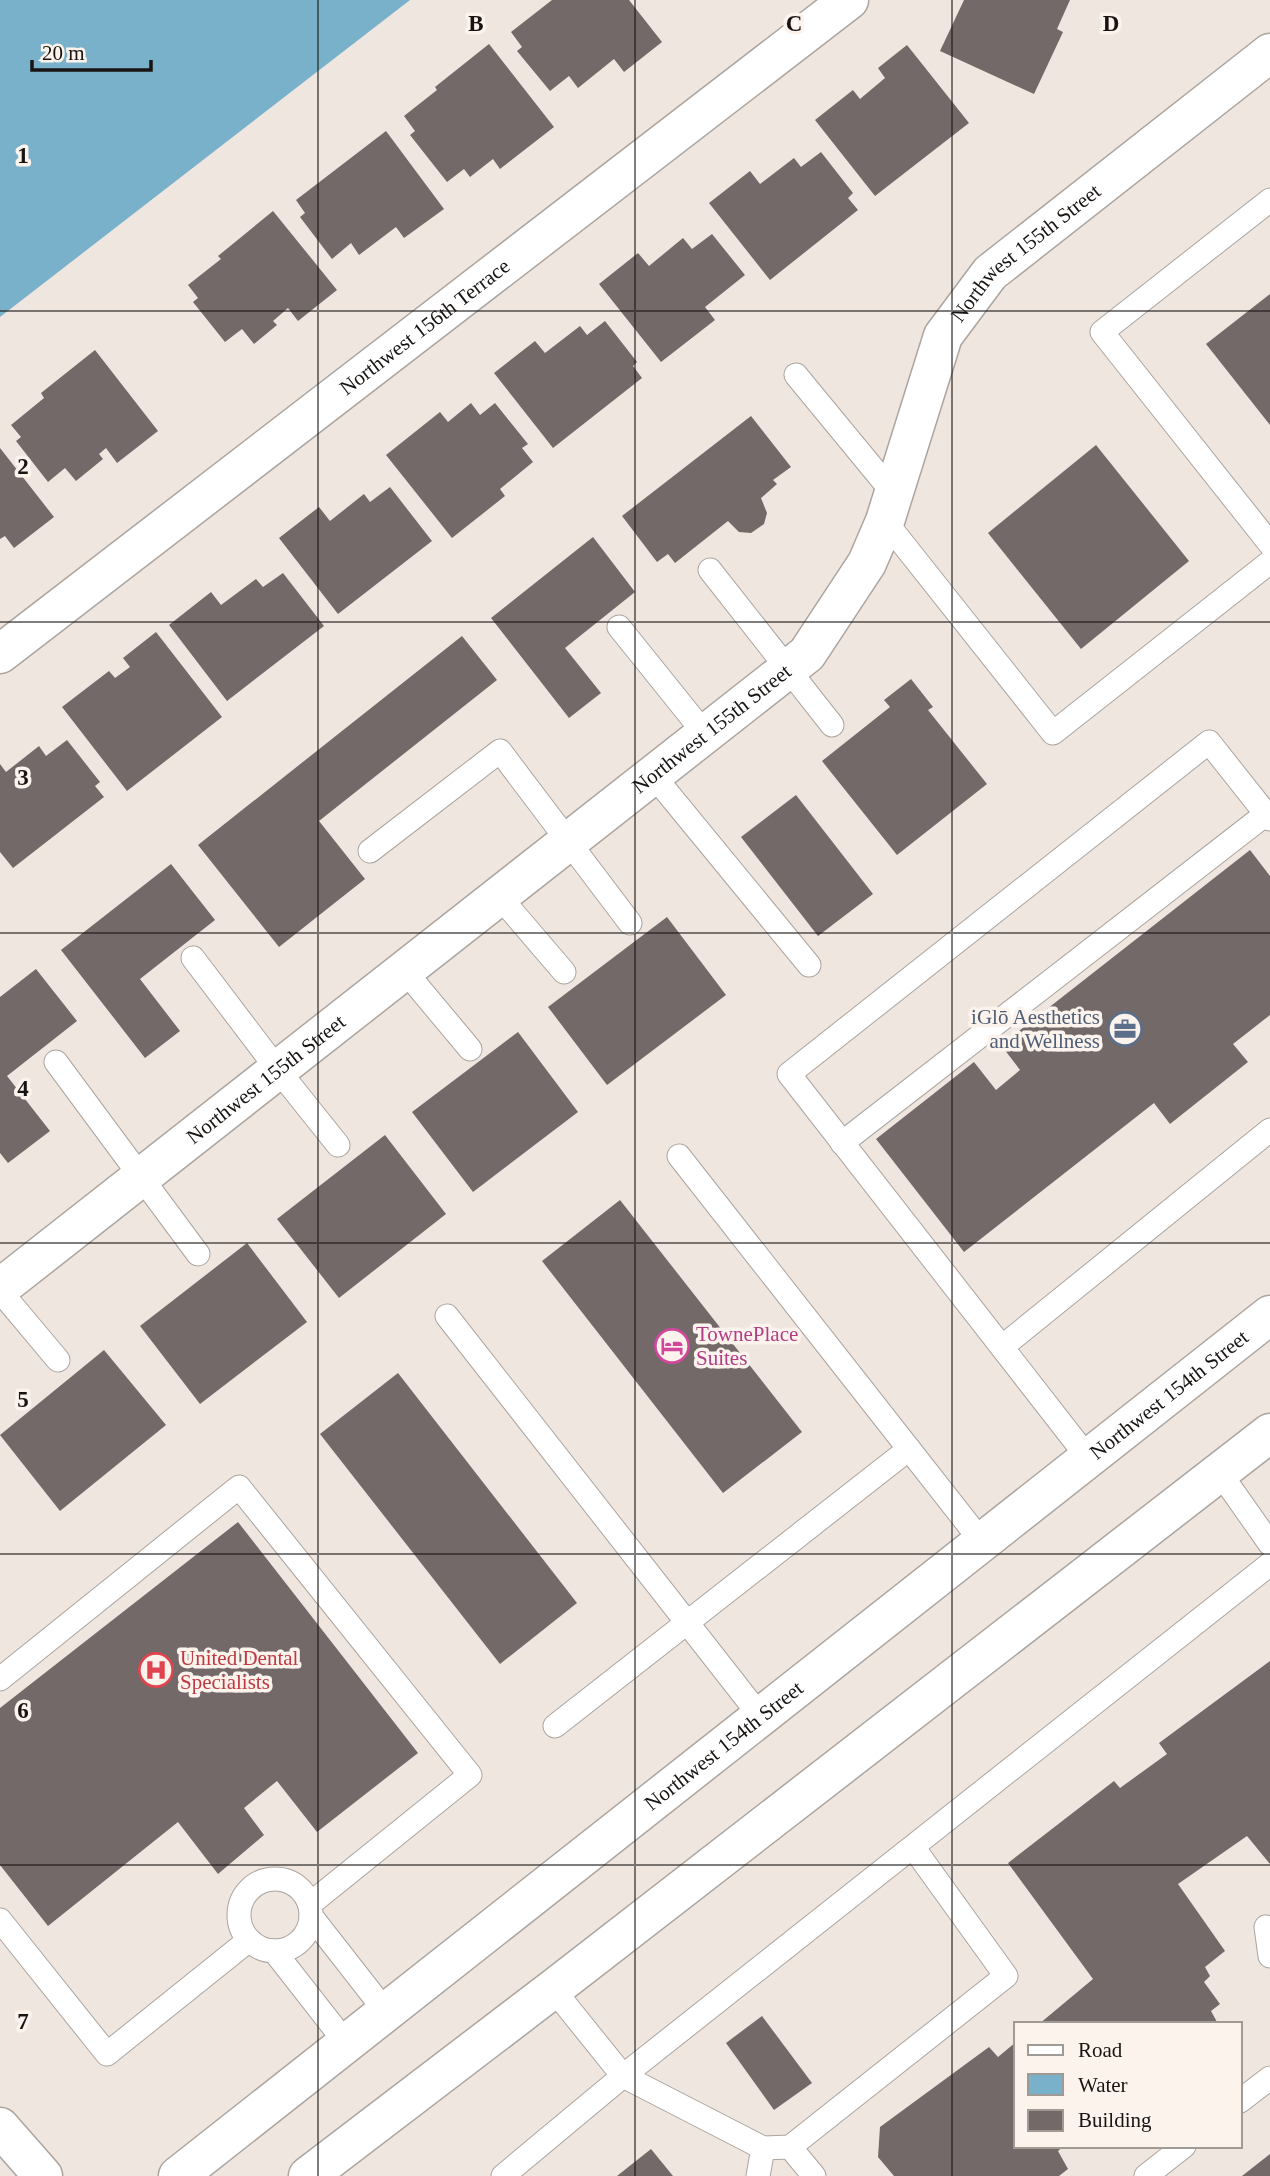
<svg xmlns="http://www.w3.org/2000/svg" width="1270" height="2176" viewBox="0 0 1270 2176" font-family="'Times New Roman',serif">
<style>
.water{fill:#78b1c9}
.building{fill:#736968}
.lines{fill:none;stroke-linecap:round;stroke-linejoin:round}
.service-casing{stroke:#aca49e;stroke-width:25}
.minor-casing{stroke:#aca49e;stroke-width:41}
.tertiary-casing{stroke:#aca49e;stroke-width:41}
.secondary-casing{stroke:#aca49e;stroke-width:41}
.service{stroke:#fff;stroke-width:23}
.minor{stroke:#fff;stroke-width:38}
.tertiary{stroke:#fff;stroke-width:38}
.secondary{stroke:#fff;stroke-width:38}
.grid{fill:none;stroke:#171412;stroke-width:2;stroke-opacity:0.55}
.labels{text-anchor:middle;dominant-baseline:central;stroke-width:7;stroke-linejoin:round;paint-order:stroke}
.street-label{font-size:21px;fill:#171412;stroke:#fcf3ed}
.service-label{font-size:21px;fill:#4e5e75;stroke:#fcf3ed;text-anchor:end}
.hotel-label{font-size:21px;fill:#b23c85;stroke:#fcf3ed;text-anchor:start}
.health-label{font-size:21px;fill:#be3a42;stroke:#fcf3ed;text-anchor:start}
.grid-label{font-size:23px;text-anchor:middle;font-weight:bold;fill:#171412;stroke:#fcf3ed;stroke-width:7;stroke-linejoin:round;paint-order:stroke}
</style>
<rect width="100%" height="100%" fill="#efe6e0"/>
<path class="water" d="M 0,0 L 410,0 L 0,317 Z"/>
<g class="building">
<path d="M 552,0 L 629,0 L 662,42 L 624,72 L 614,59 L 578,88 L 569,76 L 550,91 L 517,51 L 522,47 L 511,32 Z"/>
<path d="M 964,0 L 1070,0 L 1057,29 L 1063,32 L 1034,94 L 940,51 Z"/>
<path d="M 489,44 L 554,127 L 500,169 L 493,159 L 470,177 L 464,169 L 447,182 L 410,135 L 415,131 L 404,116 L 437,90 L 435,87 Z"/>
<path d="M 907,45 L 969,123 L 875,196 L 815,120 L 853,90 L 860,99 L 885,78 L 878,68 Z"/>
<path d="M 386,131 L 444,209 L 404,238 L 396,227 L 359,255 L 351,243 L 332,259 L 300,217 L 305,213 L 296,200 Z"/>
<path d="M 821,152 L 853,193 L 848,198 L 858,210 L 770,280 L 709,203 L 750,171 L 760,184 L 794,158 L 801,167 Z"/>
<path d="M 273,211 L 337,290 L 298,321 L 288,308 L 273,321 L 277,325 L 254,344 L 242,329 L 225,342 L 193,302 L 198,298 L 188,285 L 221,259 L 218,256 Z"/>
<path d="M 712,234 L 745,275 L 705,307 L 715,320 L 661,362 L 599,284 L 638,253 L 649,266 L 683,238 L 692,249 Z"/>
<path d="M 1270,294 L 1270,425 L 1206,344 Z"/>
<path d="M 605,321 L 637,362 L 633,366 L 642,378 L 553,448 L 494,373 L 535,341 L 545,353 L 580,326 L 587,335 Z"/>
<path d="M 95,350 L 158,431 L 117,463 L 106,448 L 99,454 L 103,459 L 76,481 L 65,468 L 48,482 L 16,441 L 21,437 L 11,425 L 44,398 L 41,393 Z"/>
<path d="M 471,403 L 480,415 L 495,403 L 528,444 L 522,448 L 533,462 L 500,489 L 505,496 L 452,538 L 386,455 L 440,412 L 448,422 Z"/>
<path d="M 751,416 L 791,467 L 773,480 L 777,484 L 761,498 L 767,513 L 764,524 L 751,533 L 739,532 L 728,521 L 675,563 L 668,554 L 657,562 L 622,516 Z"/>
<path d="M 1096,445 L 1189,561 L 1081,649 L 988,533 Z"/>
<path d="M 0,448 L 54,517 L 14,548 L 5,536 L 0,539 Z"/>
<path d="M 390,487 L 432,541 L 338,614 L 279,538 L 319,507 L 330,521 L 364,494 L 370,502 Z"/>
<path d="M 593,537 L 635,592 L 565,648 L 601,693 L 569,718 L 491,618 Z"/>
<path d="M 283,573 L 324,626 L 227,701 L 169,625 L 211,592 L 221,605 L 256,579 L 263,587 Z"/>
<path d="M 156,632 L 222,717 L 127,791 L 62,707 L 109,671 L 115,678 L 130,667 L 123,658 Z"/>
<path d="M 462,636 L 497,680 L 319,821 L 365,879 L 279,947 L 198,845 Z"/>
<path d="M 911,679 L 933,707 L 928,710 L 987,784 L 897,855 L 822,761 L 890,707 L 884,700 Z"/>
<path d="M 67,740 L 100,782 L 95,786 L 104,797 L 13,868 L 0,852 L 0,764 L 6,772 L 39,746 L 46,756 Z"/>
<path d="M 796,795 L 873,894 L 818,936 L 741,837 Z"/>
<path d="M 1250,850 L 1270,876 L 1270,1015 L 1233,1044 L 1248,1062 L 1170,1124 L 1154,1103 L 964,1252 L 876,1139 L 974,1062 L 996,1090 L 1020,1070 L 1001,1045 Z"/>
<path d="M 171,864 L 215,920 L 140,979 L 180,1031 L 145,1058 L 61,950 Z"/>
<path d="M 667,917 L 726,995 L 607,1085 L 548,1007 Z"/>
<path d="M 36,969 L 77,1021 L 7,1076 L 50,1131 L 8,1163 L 0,1153 L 0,997 Z"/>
<path d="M 518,1032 L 578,1112 L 473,1192 L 412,1112 Z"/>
<path d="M 385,1135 L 446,1214 L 339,1298 L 277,1219 Z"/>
<path d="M 620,1200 L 802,1432 L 723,1493 L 542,1261 Z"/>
<path d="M 247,1243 L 307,1322 L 200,1404 L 140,1326 Z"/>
<path d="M 104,1350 L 166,1425 L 60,1511 L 0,1435 Z"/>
<path d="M 398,1373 L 577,1603 L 500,1664 L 320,1434 Z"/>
<path d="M 238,1522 L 418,1753 L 317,1832 L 277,1781 L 244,1808 L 264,1835 L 218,1874 L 178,1822 L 48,1926 L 0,1865 L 0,1708 Z"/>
<path d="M 1270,1661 L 1270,1864 L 1247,1836 L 1178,1884 L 1225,1951 L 1205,1967 L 1210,1976 L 1204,1982 L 1220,2004 L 1211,2011 L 1217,2022 L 1039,2024 L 1093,1979 L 1008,1863 L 1114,1781 L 1120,1788 L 1167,1754 L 1159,1743 Z"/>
<path d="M 762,2016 L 812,2083 L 774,2110 L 726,2043 Z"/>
<path d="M 1016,2042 L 1016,2146 L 1064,2146 L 1058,2151 L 1068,2169 L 1059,2176 L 894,2176 L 878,2157 L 880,2127 L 989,2047 L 998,2057 Z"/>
<path d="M 651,2149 L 673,2176 L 617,2176 Z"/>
<path d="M 1270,2154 L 1270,2176 L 1242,2176 Z"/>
</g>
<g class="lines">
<g class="service-casing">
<g id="service">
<path d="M 1270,200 L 1102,332 L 1270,544"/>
<path d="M 796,375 L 894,494"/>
<path d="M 885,521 L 1053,733 L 1270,562"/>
<path d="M 710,570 L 832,725"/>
<path d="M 619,627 L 705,734"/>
<path d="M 653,775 L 809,965"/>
<path d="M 370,851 L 500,751 L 630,923"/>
<path d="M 499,896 L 564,972"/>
<path d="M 193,958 L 278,1070 L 338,1145"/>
<path d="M 404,970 L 470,1049"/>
<path d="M 56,1062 L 198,1254"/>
<path d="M 842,1143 L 1266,814"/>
<path d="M 0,1291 L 58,1360"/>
<path d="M 447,1316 L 761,1717"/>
<path d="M 1002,1347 L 1270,1130"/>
<path d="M 909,1449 L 982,1542"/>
<path d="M 1089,1459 L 789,1074 L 1209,742 L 1270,819"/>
<path d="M 1220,1473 L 1270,1544"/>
<path d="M 0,1679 L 239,1487 L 470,1775 L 310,1904"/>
<path d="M 555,1726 L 909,1449 L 679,1156"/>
<path d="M 913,1847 L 1006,1976 L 790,2147 L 763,2148 L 623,2076 L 1270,1564"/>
<circle cx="275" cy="1915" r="36"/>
<path d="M 311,1916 L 386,2012"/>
<path d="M 0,1920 L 107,2054 L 249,1940"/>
<path d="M 1266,1927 L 1270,1956"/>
<path d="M 274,1951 L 346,2043"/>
<path d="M 1240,2101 L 1270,2078"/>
<path d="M 790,2147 L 814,2176"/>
<path d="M 503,2176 L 623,2076 L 553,1989"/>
<path d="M 758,2176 L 763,2148"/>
<path d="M 1146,2176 L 1184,2146"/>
</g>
</g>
<g class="minor-casing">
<g id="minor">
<path id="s1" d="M 0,654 L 849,0"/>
<path id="s2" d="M 0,1288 L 807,654 L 867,563 L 885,521 L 943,336 L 990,273 L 1270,53"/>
</g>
</g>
<g class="tertiary-casing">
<path id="tertiary" d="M 0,2127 L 43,2176"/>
</g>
<g class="secondary-casing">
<g id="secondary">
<path id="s3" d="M 178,2176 L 1270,1315"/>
<path d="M 308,2176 L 553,1989 L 1270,1433"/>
</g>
</g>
<use href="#service" class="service"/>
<use href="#minor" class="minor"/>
<use href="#tertiary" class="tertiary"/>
<use href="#secondary" class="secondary"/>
</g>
<path class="grid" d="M 318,0 L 318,2176M 635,0 L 635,2176M 952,0 L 952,2176M 0,311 L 1270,311M 0,622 L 1270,622M 0,933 L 1270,933M 0,1243 L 1270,1243M 0,1554 L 1270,1554M 0,1865 L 1270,1865"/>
<defs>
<g id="office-ring" transform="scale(1.75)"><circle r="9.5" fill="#fcf3ed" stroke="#5c6f8a" stroke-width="1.5"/><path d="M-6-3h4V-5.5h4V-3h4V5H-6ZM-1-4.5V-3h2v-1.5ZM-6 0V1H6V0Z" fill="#5c6f8a"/></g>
<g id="hotel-ring" transform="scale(1.75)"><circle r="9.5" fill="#fcf3ed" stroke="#d1479c" stroke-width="1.5"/><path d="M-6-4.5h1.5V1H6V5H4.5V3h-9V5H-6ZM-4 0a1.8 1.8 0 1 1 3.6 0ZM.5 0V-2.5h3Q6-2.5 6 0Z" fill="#d1479c"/></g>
<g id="hospital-ring" transform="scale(1.75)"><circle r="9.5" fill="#fcf3ed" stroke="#e0444e" stroke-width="1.5"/><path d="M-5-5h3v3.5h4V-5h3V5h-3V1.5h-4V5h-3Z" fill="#e0444e"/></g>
</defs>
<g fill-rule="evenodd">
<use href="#office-ring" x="1125" y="1029"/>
<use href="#hotel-ring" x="672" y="1346"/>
<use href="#hospital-ring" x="156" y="1670"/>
</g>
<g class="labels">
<g class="street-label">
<text stroke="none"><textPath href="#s2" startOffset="1493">Northwest 155th Street</textPath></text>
<text stroke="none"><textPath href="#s1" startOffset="536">Northwest 156th Terrace</textPath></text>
<text stroke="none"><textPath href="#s2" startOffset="905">Northwest 155th Street</textPath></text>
<text stroke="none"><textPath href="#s2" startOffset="338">Northwest 155th Street</textPath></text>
<text stroke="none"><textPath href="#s3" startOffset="1262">Northwest 154th Street</textPath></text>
<text stroke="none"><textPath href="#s3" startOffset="695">Northwest 154th Street</textPath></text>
</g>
<g class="service-label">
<text x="1100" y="1017">iGlō Aesthetics<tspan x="1100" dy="24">and Wellness</tspan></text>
</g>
<g class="hotel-label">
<text x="696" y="1334">TownePlace<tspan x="696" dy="24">Suites</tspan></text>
</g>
<g class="health-label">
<text x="180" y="1658">United Dental<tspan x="180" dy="24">Specialists</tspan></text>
</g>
</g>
<g class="grid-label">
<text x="476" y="31">B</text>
<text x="794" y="31">C</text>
<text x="1111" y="31">D</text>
<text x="23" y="163">1</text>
<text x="23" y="474">2</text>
<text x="23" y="785">3</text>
<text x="23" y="1096">4</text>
<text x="23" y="1407">5</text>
<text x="23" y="1718">6</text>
<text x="23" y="2029">7</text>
</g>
<rect x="1014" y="2022" width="228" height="126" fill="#fcf3ed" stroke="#a09a95" stroke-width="2"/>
<rect x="1028" y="2045" width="35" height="10" fill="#ffffff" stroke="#a09a95" stroke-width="2"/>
<text x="1078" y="2057" font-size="21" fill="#171412">Road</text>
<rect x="1028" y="2074" width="35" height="21" fill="#78b1c9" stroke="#a09a95" stroke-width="2"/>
<text x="1078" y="2092" font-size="21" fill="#171412">Water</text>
<rect x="1028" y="2110" width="35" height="21" fill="#736968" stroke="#a09a95" stroke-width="2"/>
<text x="1078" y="2127" font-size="21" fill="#171412">Building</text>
<path d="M32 60v10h119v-10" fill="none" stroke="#171412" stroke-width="3.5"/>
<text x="42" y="60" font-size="21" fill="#171412" stroke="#fcf3ed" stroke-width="5" paint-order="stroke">20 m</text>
</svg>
